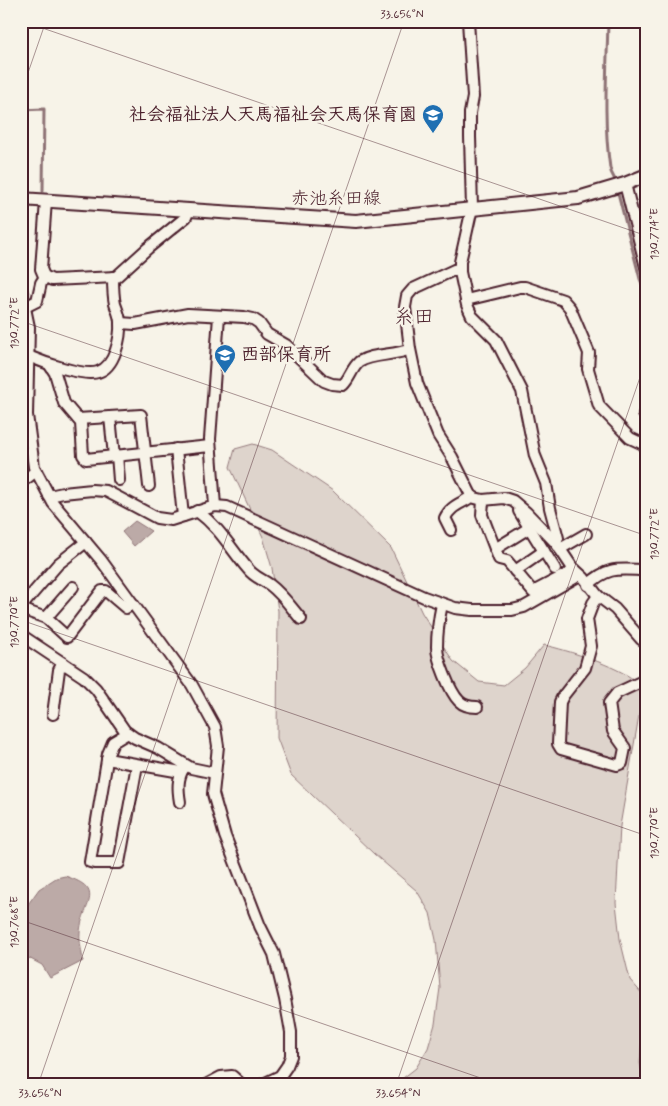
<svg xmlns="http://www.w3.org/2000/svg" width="668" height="1106" viewBox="0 0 668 1106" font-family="Mynerve,'Klee One',sans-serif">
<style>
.green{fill:#ded4cc;stroke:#947a7c}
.water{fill:#bcaaa7;stroke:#8e7275}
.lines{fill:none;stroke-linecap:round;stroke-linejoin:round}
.stream{stroke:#8e7275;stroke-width:3}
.minor-casing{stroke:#4a1f2b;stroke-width:14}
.major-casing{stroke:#4a1f2b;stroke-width:16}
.minor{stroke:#f7f3e8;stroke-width:10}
.major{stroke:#f7f3e8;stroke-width:12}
.ticks{fill:none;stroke:#4a1f2b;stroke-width:1;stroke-opacity:0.45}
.labels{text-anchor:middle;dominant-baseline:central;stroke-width:5;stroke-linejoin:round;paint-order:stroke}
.poi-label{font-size:18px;font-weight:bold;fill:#4a1f2b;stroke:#f7f3e8;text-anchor:end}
.street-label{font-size:18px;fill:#4a1f2b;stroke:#f7f3e8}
.quarter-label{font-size:20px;fill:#4a1f2b;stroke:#f7f3e8}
.neatline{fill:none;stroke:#4a1f2b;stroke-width:2}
.ticks-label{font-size:12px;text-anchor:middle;fill:#4a1f2b}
</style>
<rect width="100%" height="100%" fill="#f7f3e8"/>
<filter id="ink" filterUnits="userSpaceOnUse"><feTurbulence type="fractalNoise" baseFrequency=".02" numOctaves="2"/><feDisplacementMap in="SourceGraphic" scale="10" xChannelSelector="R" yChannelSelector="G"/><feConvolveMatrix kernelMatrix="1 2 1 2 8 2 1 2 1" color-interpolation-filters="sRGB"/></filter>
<g filter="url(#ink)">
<path class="green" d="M 253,444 L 272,450 L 333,491 L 391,548 L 422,613 L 453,661 L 479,682 L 504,685 L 525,668 L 544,645 C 567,650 617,666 634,680 C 638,684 640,692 642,698 L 620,826 L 616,903 L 620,939 L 630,980 L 645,997 L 640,1063 L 644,1085 L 394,1085 L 416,1068 L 428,1048 L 435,1024 L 440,988 L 436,940 L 430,913 L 417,891 L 374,854 L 291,775 L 277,738 L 278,611 L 272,568 L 263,537 L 230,467 L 235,449 Z"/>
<g class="water">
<path d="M 135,521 L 151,531 L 134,546 L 122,532 Z"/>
<path d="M 65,876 C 109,890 81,905 80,933 C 79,942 82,952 83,961 L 50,978 L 42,965 L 21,954 L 21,914 L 39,889 L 56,878 Z"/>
</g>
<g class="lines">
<g class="stream">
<path d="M 608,21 C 607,70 603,120 610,168 C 611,174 614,177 616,182"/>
<path d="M 21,110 L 44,109 L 43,191"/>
<path d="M 617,189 L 640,279 L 647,296"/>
</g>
<g class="minor-casing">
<g id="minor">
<path d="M 468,21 L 473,97 L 470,113 L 470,137 L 472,208 L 460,262 L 460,272 L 467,305 L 472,316 L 496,340 L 522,391 L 535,456 L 546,483 L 550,508 L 558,538 L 556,543"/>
<path d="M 625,184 L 647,271"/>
<path d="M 46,201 L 41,269 L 44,276 L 52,280 L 116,277 L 148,248 L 186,217 L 189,210"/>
<path d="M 460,269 L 454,270 L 413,289 L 407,296 L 405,307 L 410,349 L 417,383 L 438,435 L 452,457 L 471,495 L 475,498 L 483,500 L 504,498 L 513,501 L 526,512 L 556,543 L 572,567 L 584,578 L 598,596 L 615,609 L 641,639 L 647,643"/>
<path d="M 21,289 L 29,327 L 27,415 L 34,467 L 53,503 L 101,560 L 192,685 L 215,727 L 218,746 L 213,794 L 225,836 L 260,926 L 274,954 L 285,999 L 291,1032 L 291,1056 L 287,1066 L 280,1076 L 261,1085"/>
<path d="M 466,300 L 520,287 L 525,287 L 563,300 L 570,308 L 589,353 L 588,369 L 599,406 L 630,438 L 643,444 L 647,449"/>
<path d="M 25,307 L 37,301 L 41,283 L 45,277"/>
<path d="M 120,323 L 135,324 L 188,314 L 244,317 L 253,319 L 259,323 L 267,334 L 286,345 L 324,381 L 332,384 L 343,385 C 350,378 352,368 359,362 C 373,353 395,356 410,349"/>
<path d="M 28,356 C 42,362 84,377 98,372 C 115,367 121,337 120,322 C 120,316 117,310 115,304 C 113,295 113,286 113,277"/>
<path d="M 49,364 L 55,373 L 64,403 L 81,423 L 83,455 L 86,459 L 210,446"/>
<path d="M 644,414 L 647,414"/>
<path d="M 110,417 L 114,456"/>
<path d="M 78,419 L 141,415 L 149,486"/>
<path d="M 176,449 L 183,516"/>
<path d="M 117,455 L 119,480"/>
<path d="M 21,481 L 27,478 L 36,471"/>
<path d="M 49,496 L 63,493 L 92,490 L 106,491 L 157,518 L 171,520 L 215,506 L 227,507 L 424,597 L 455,608 L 472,610 L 512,610 L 524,607 L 580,575"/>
<path d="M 483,500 L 482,515 L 499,559 L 507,561 L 533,592 L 575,570"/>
<path d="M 215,506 L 210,439 L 219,316"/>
<path d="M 197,511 C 221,529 230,548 248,569 C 254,577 262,579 270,585 C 282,594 291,607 301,619"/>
<path d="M 519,511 L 555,569"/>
<path d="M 451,530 L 445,518 C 451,505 462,504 472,496"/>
<path d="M 495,549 L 529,528"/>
<path d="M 560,549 L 586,534"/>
<path d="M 515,571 L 544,551"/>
<path d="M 588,585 C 607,567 617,569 641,570 L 644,567 L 647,558"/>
<path d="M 598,596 L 593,603 L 587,619 L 591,646 L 585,668 L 563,696 L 560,702 L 558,744 L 561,749 L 617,765 L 622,763 L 625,748 L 613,731 L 609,703 L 617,693 L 647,679"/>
<path d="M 442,604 C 439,618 437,632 437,647 C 437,659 450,692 459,701 C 464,706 470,707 477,707"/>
<path d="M 21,607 L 58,564 L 86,542"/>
<path d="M 21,609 L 46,618 L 67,637 L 102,591 L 106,591 L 126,608 L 132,603"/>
<path d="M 46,618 L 73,587"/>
<path d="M 21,635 L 84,677 L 96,689 L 125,731 L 135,738 L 158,748 L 191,768 L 215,773"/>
<path d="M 53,714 L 59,670 L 63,663"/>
<path d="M 128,733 L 113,742 L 108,754 L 90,862 L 94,863 L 119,863 L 137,765"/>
<path d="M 107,759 L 181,772"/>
<path d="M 180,802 C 178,790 177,778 184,768"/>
<path d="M 206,1085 L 221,1077 L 232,1076 L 242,1085"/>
</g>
</g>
<g class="major-casing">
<path id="major" d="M 21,199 L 356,221 L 578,198 L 625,184 L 647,175"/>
</g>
<use href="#minor" class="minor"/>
<use href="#major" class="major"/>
</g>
</g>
<path class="ticks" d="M 22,21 L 647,236M 21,93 L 46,21M 21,321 L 647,536M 21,620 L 647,836M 21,920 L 501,1085M 38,1085 L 404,21M 396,1085 L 647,357"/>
<defs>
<g id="school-pin" transform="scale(1.125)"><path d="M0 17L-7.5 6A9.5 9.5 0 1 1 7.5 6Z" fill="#1f6fb2" stroke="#f7f3e8"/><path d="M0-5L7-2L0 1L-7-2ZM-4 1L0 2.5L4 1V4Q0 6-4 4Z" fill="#fff"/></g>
</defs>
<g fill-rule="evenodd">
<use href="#school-pin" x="433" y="115"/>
<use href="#school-pin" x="225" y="355"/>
</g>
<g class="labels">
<g class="poi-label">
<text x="417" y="115">社会福祉法人天馬福祉会天馬保育園</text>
<text x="241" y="355" text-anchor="start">西部保育所</text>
</g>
<g class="street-label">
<text x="336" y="199">赤池糸田線</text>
</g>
<g class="quarter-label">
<text x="414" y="317">糸田</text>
</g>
</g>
<rect width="668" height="1106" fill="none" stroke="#f7f3e8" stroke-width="55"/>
<rect x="28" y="28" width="612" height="1050" class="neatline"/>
<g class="ticks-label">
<text x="402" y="18">33.656°N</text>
<text transform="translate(654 234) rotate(-90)" y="4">130.774°E</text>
<text transform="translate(14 323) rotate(-90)" y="4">130.772°E</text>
<text transform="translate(654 534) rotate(-90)" y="4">130.772°E</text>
<text transform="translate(14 622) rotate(-90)" y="4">130.770°E</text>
<text transform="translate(654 833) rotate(-90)" y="4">130.770°E</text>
<text transform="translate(14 922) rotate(-90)" y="4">130.768°E</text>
<text x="40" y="1097">33.656°N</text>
<text x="398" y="1097">33.654°N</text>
</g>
</svg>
